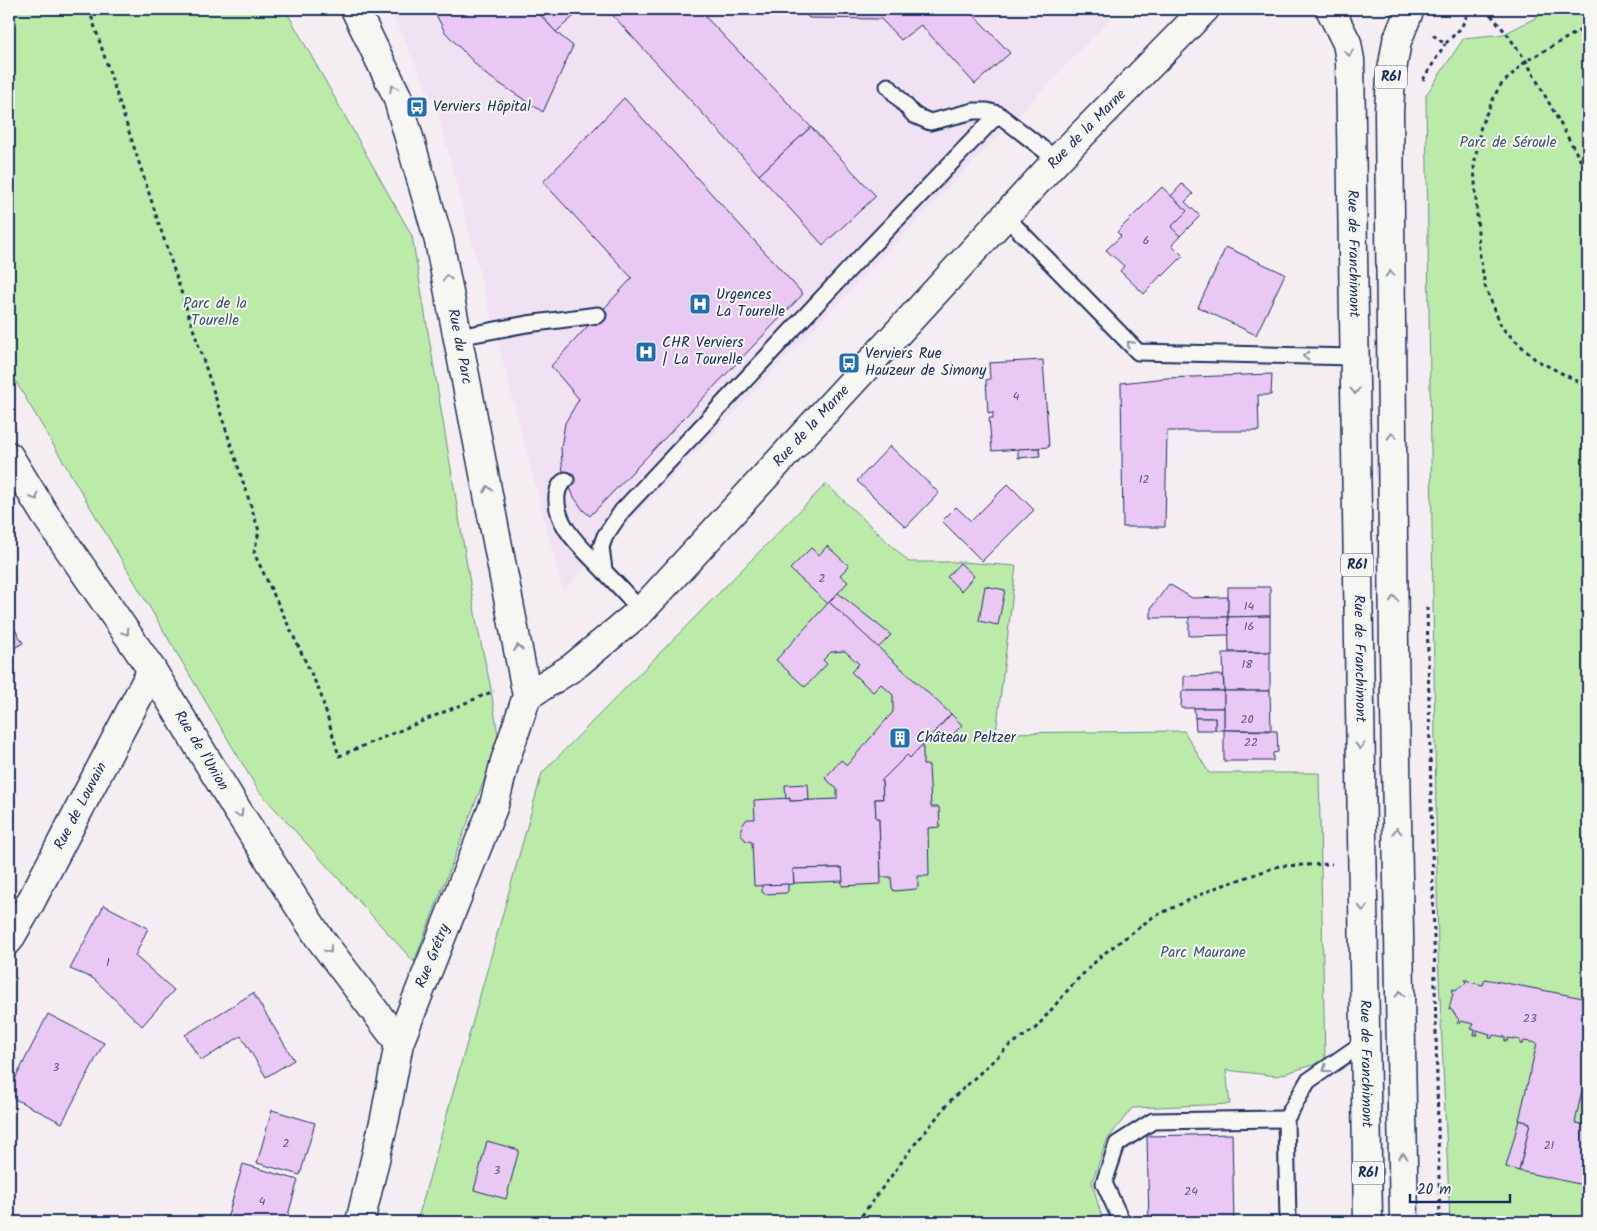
<svg xmlns="http://www.w3.org/2000/svg" width="1597" height="1231" viewBox="0 0 1597 1231" font-family="Kalam,sans-serif">
<style>
.built{fill:#f1e2f3}
.green{fill:#bceba9;stroke:#6c8d84}
.building{fill:#eac8f4;stroke:#1b2f5e}
.lines{fill:none;stroke-linecap:round;stroke-linejoin:round}
.lane-casing{stroke:#1b2f5e;stroke-width:19}
.street-casing{stroke:#1b2f5e;stroke-width:31}
.highway-casing{stroke:#1b2f5e;stroke-width:31}
.path{stroke:#1b2f5e;stroke-width:3;stroke-dasharray:4 4;stroke-linecap:butt}
.lane{stroke:#f6f6f2;stroke-width:15}
.street{stroke:#f6f6f2;stroke-width:28}
.highway{stroke:#f6f6f2;stroke-width:28}
.oneway{stroke:#8892a8}
.labels{text-anchor:middle;dominant-baseline:central;stroke-width:4;stroke-linejoin:round;paint-order:stroke}
.number-label{font-size:12px;fill:#4f5584}
.shield{fill:#f6f6f2;stroke:#5d6b8a;stroke-width:1}
.shield-label{font-size:14px;font-weight:bold;fill:#1b2f5e}
.poi-label{font-size:15px;fill:#1b2f5e;stroke:#f6f6f2;text-anchor:start}
.street-label{font-size:15px;fill:#1b2f5e;stroke:#f6f6f2}
.park-label{font-size:15px;fill:#3b556d;stroke:#f6f6f2}
</style>
<rect width="100%" height="100%" fill="#f4edf2"/>
<filter id="ink" filterUnits="userSpaceOnUse"><feTurbulence type="fractalNoise" baseFrequency=".02" numOctaves="2"/><feDisplacementMap in="SourceGraphic" scale="10" xChannelSelector="R" yChannelSelector="G"/><feConvolveMatrix kernelMatrix="1 2 1 2 8 2 1 2 1" color-interpolation-filters="sRGB"/></filter>
<g filter="url(#ink)">
<path class="built" d="M 390,9 L 1120,9 L 563,591 L 438,113 Z"/>
<g class="green">
<path d="M 9,9 L 285,9 L 412,236 L 477,625 L 490,684 L 499,741 L 414,962 L 258,790 L 9,370 Z"/>
<path d="M 1553,9 L 1588,9 L 1588,1222 L 1450,1222 L 1438,954 L 1426,95 L 1464,38 L 1504,34 Z"/>
<path d="M 826,484 L 909,562 L 961,562 L 1016,566 L 996,733 L 1184,731 L 1209,773 L 1319,773 L 1325,1061 L 1277,1076 L 1226,1070 L 1230,1104 L 1132,1108 L 1107,1140 L 1092,1182 L 1103,1222 L 417,1222 L 542,773 Z"/>
</g>
<g class="building">
<path d="M 433,9 L 535,9 L 556,32 L 573,46 L 543,112 L 485,74 L 445,32 Z"/>
<path d="M 535,9 L 582,9 L 556,32 Z"/>
<path d="M 607,9 L 698,9 L 811,127 L 759,175 Z"/>
<path d="M 801,9 L 968,9 L 1010,53 L 975,84 L 921,25 L 901,40 L 881,19 L 809,18 Z"/>
<path d="M 624,98 L 803,294 L 590,516 L 583,510 L 574,497 L 563,472 L 562,464 L 561,448 L 565,423 L 579,399 L 551,366 L 632,278 L 543,182 Z"/>
<path d="M 811,127 L 876,196 L 823,245 L 759,175 Z"/>
<path d="M 1182,184 L 1193,194 L 1185,202 L 1200,216 L 1180,236 L 1171,227 L 1187,211 L 1171,196 Z"/>
<path d="M 1162,187 L 1187,211 L 1171,227 L 1180,236 L 1172,245 L 1183,256 L 1163,276 L 1161,275 L 1144,294 L 1120,271 L 1124,266 L 1106,250 L 1121,236 L 1117,232 Z"/>
<path d="M 1226,247 L 1285,274 L 1256,335 L 1198,307 Z"/>
<path d="M 1043,360 L 1049,447 L 992,451 L 989,418 L 993,418 L 993,412 L 988,413 L 986,380 L 990,379 L 989,363 Z"/>
<path d="M 1272,374 L 1271,395 L 1258,395 L 1259,431 L 1167,431 L 1165,527 L 1123,527 L 1121,383 L 1166,378 Z"/>
<path d="M 890,446 L 939,493 L 906,527 L 857,481 Z"/>
<path d="M 1039,448 L 1040,456 L 1018,458 L 1018,449 Z"/>
<path d="M 1008,484 L 1034,510 L 982,561 L 942,521 L 956,507 L 971,521 Z"/>
<path d="M 827,546 L 849,566 L 840,575 L 848,582 L 828,604 L 790,569 L 811,548 L 819,555 Z"/>
<path d="M 960,563 L 974,576 L 961,591 L 947,577 Z"/>
<path d="M 1169,584 L 1192,598 L 1228,597 L 1228,617 L 1151,618 L 1151,608 Z"/>
<path d="M 985,586 L 1005,590 L 998,625 L 979,621 Z"/>
<path d="M 1228,587 L 1270,587 L 1270,616 L 1228,617 Z"/>
<path d="M 838,593 L 891,635 L 878,648 L 829,602 Z"/>
<path d="M 829,602 L 951,714 L 910,758 L 907,755 L 882,780 L 883,799 L 875,799 L 876,818 L 879,818 L 881,884 L 842,886 L 842,868 L 793,869 L 794,884 L 754,886 L 752,842 L 745,840 L 741,834 L 741,828 L 744,823 L 747,819 L 755,819 L 754,800 L 790,798 L 790,801 L 837,799 L 837,789 L 825,778 L 841,760 L 847,765 L 893,712 L 893,695 L 881,684 L 873,692 L 851,672 L 859,664 L 845,651 L 831,652 L 823,660 L 827,664 L 805,687 L 776,660 Z"/>
<path d="M 1270,616 L 1270,652 L 1229,652 L 1228,617 Z"/>
<path d="M 1189,617 L 1228,617 L 1229,635 L 1189,636 Z"/>
<path d="M 9,619 L 23,643 L 9,651 Z"/>
<path d="M 1270,652 L 1270,691 L 1224,691 L 1223,653 Z"/>
<path d="M 1223,675 L 1224,691 L 1184,691 L 1184,676 Z"/>
<path d="M 1182,691 L 1224,691 L 1224,708 L 1181,708 Z"/>
<path d="M 1224,691 L 1270,691 L 1271,730 L 1224,730 Z"/>
<path d="M 1194,708 L 1224,708 L 1224,730 L 1215,730 L 1215,718 L 1195,718 Z"/>
<path d="M 951,714 L 962,725 L 946,742 L 935,732 Z"/>
<path d="M 1195,718 L 1215,718 L 1215,730 L 1196,730 Z"/>
<path d="M 1224,730 L 1277,731 L 1278,752 L 1273,753 L 1273,761 L 1224,761 Z"/>
<path d="M 923,744 L 923,765 L 929,765 L 931,807 L 939,807 L 940,827 L 928,828 L 929,876 L 918,876 L 918,887 L 916,889 L 894,891 L 892,888 L 891,877 L 881,877 L 879,818 L 876,818 L 875,799 L 883,799 L 882,780 L 907,755 L 910,758 Z"/>
<path d="M 808,784 L 809,800 L 790,801 L 790,798 L 786,799 L 785,785 Z"/>
<path d="M 842,868 L 843,881 L 794,883 L 793,869 Z"/>
<path d="M 788,884 L 788,891 L 786,893 L 765,894 L 762,892 L 762,885 Z"/>
<path d="M 104,905 L 148,928 L 135,956 L 174,990 L 142,1026 L 94,979 L 70,969 Z"/>
<path d="M 1485,979 L 1588,999 L 1588,1067 L 1587,1067 L 1575,1123 L 1588,1125 L 1588,1186 L 1519,1171 L 1530,1123 L 1519,1120 L 1537,1043 L 1524,1041 L 1523,1044 L 1520,1044 L 1520,1040 L 1508,1038 L 1508,1041 L 1505,1041 L 1505,1037 L 1493,1035 L 1492,1038 L 1489,1038 L 1490,1034 L 1477,1030 L 1477,1035 L 1474,1035 L 1475,1030 L 1471,1029 L 1474,1024 L 1461,1021 L 1458,1024 L 1457,1023 L 1459,1020 L 1451,1009 L 1449,1009 L 1453,993 L 1451,991 L 1453,989 L 1455,990 L 1466,983 L 1465,980 L 1468,980 L 1469,982 L 1483,985 Z"/>
<path d="M 253,993 L 294,1060 L 266,1077 L 241,1036 L 201,1061 L 185,1035 Z"/>
<path d="M 48,1014 L 104,1043 L 62,1123 L 9,1096 L 9,1091 Z"/>
<path d="M 272,1110 L 315,1123 L 300,1175 L 257,1163 Z"/>
<path d="M 1519,1120 L 1530,1123 L 1519,1171 L 1506,1167 Z"/>
<path d="M 1232,1134 L 1234,1222 L 1149,1222 L 1147,1136 Z"/>
<path d="M 487,1141 L 519,1150 L 506,1199 L 474,1190 Z"/>
<path d="M 243,1164 L 298,1180 L 286,1222 L 226,1222 Z"/>
</g>
<g class="lines">
<g class="lane-casing">
<g id="lane">
<path d="M 888,86 L 914,115 L 930,122 L 974,111 L 987,111 L 998,114 L 1057,160"/>
<path d="M 1005,216 L 1138,352 L 1355,357"/>
<path d="M 458,337 L 527,324 L 598,315"/>
<path d="M 566,480 C 560,483 558,488 557,495 C 554,527 585,550 604,571 C 617,584 629,597 641,611"/>
<path d="M 604,570 L 601,547 L 605,536 L 622,511 L 854,264 L 998,114"/>
<path d="M 1122,1222 L 1104,1183 L 1117,1144 L 1153,1121 L 1286,1119"/>
<path d="M 1288,1222 L 1286,1119 L 1308,1081 L 1366,1041"/>
</g>
</g>
<g class="street-casing">
<g id="street">
<path id="s1" d="M 355,9 L 397,96 L 439,241 L 527,696 L 505,761 L 494,805 L 399,1043 L 385,1118 L 360,1222"/>
<path id="s2" d="M 9,456 L 44,513 L 152,670 L 236,808 L 318,936 L 399,1043"/>
<path id="s3" d="M 527,696 L 573,667 L 641,611 L 1057,160 L 1205,9"/>
<path id="s4" d="M 9,940 L 28,907 L 152,670"/>
</g>
</g>
<g class="highway-casing">
<g id="highway">
<path id="s5" d="M 1330,9 L 1347,43 L 1350,60 L 1368,1222"/>
<path d="M 1404,1222 L 1394,647 L 1389,112 L 1391,76 L 1397,41 L 1410,9"/>
</g>
</g>
<g class="path">
<path d="M 89,9 L 259,531 L 254,553 L 320,692 L 339,756 L 494,691"/>
<path d="M 1486,9 L 1507,34 L 1526,61 L 1588,174"/>
<path d="M 1588,26 L 1526,61 L 1499,87 L 1481,125 L 1474,166 L 1479,249 L 1485,286 L 1502,328 L 1536,360 L 1583,384 L 1588,384"/>
<path d="M 1433,35 L 1445,44 L 1461,28 L 1470,9"/>
<path d="M 1423,80 L 1445,44"/>
<path d="M 1427,607 L 1440,1222"/>
<path d="M 857,1222 L 915,1144 L 951,1100 L 1010,1045 L 1035,1029 L 1073,984 L 1102,955 L 1153,917 L 1215,888 L 1279,866 L 1332,864"/>
</g>
<use href="#lane" class="lane"/>
<use href="#street" class="street"/>
<use href="#highway" class="highway"/>
</g>
<defs><path id="oneway-chevron" d="M-2-3.5L2.5 0L-2 3.5" fill="none" stroke-width="1.6" stroke-linecap="round" stroke-linejoin="round" transform="scale(1.25)"/></defs>
<g class="oneway">
<use href="#oneway-chevron" transform="translate(1349 53) rotate(80)"/>
<use href="#oneway-chevron" transform="translate(393 88) rotate(-116)"/>
<use href="#oneway-chevron" transform="translate(1390 274) rotate(-91)"/>
<use href="#oneway-chevron" transform="translate(447 278) rotate(-101)"/>
<use href="#oneway-chevron" transform="translate(1130 344) rotate(-134)"/>
<use href="#oneway-chevron" transform="translate(1306 356) rotate(-179)"/>
<use href="#oneway-chevron" transform="translate(1355 391) rotate(90)"/>
<use href="#oneway-chevron" transform="translate(1392 436) rotate(-91)"/>
<use href="#oneway-chevron" transform="translate(488 489) rotate(-101)"/>
<use href="#oneway-chevron" transform="translate(35 497) rotate(58)"/>
<use href="#oneway-chevron" transform="translate(1394 599) rotate(-91)"/>
<use href="#oneway-chevron" transform="translate(126 632) rotate(56)"/>
<use href="#oneway-chevron" transform="translate(518 648) rotate(-100)"/>
<use href="#oneway-chevron" transform="translate(1360 746) rotate(89)"/>
<use href="#oneway-chevron" transform="translate(240 814) rotate(57)"/>
<use href="#oneway-chevron" transform="translate(1397 831) rotate(-91)"/>
<use href="#oneway-chevron" transform="translate(1363 908) rotate(89)"/>
<use href="#oneway-chevron" transform="translate(329 950) rotate(53)"/>
<use href="#oneway-chevron" transform="translate(1400 994) rotate(-91)"/>
<use href="#oneway-chevron" transform="translate(1326 1069) rotate(145)"/>
<use href="#oneway-chevron" transform="translate(1403 1156) rotate(-91)"/>
</g>
</g>
<defs>
<g id="bus-square" transform="scale(1.125)"><rect x="-9" y="-9" width="18" height="18" rx="4" fill="#1f6fb2" stroke="#f6f6f2"/><path d="M-5-6H5V4H4V6H2V4H-2V6H-4V4H-5ZM-3.5-4V0h7V-4ZM-3.5 1.2v1.5H-2V1.2ZM2 1.2v1.5H3.5V1.2Z" fill="#fff"/></g>
<g id="hospital-square" transform="scale(1.125)"><rect x="-9" y="-9" width="18" height="18" rx="4" fill="#1f6fb2" stroke="#f6f6f2"/><path d="M-5-5h3v3.5h4V-5h3V5h-3V1.5h-4V5h-3Z" fill="#fff"/></g>
<g id="building-square" transform="scale(1.125)"><rect x="-9" y="-9" width="18" height="18" rx="4" fill="#1f6fb2" stroke="#f6f6f2"/><path d="M-4-6H4V6H1V3H-1V6H-4ZM-2.5-4.3h1.7v1.8h-1.7ZM.8-4.3h1.7v1.8H.8ZM-2.5-1h1.7V.8h-1.7ZM.8-1h1.7V.8H.8Z" fill="#fff"/></g>
</defs>
<g fill-rule="evenodd">
<use href="#bus-square" x="417" y="107"/>
<use href="#hospital-square" x="700" y="304"/>
<use href="#hospital-square" x="646" y="352"/>
<use href="#bus-square" x="849" y="363"/>
<use href="#building-square" x="900" y="738"/>
</g>
<g class="labels">
<g class="number-label">
<text x="1146" y="240">6</text>
<text x="1016" y="396">4</text>
<text x="1144" y="479">12</text>
<text x="822" y="578">2</text>
<text x="1249" y="606">14</text>
<text x="1249" y="626">16</text>
<text x="1247" y="664">18</text>
<text x="1247" y="719">20</text>
<text x="1251" y="742">22</text>
<text x="108" y="962">1</text>
<text x="1530" y="1018">23</text>
<text x="56" y="1067">3</text>
<text x="286" y="1143">2</text>
<text x="1549" y="1145">21</text>
<text x="497" y="1170">3</text>
<text x="1191" y="1191">24</text>
<text x="262" y="1201">4</text>
</g>
<g class="shield">
<rect x="1375" y="65.5" width="32" height="23" rx="4"/>
<rect x="1341" y="553.5" width="32" height="23" rx="4"/>
<rect x="1352" y="1161.5" width="32" height="23" rx="4"/>
</g>
<g class="shield-label">
<text x="1391" y="77">R61</text>
<text x="1357" y="565">R61</text>
<text x="1368" y="1173">R61</text>
</g>
<g class="poi-label">
<text x="433" y="107">Verviers Hôpital</text>
<text x="716" y="295">Urgences<tspan x="716" dy="17">La Tourelle</tspan></text>
<text x="662" y="343">CHR Verviers<tspan x="662" dy="17">| La Tourelle</tspan></text>
<text x="865" y="354">Verviers Rue<tspan x="865" dy="17">Hauzeur de Simony</tspan></text>
<text x="916" y="738">Château Peltzer</text>
</g>
<g class="street-label">
<text stroke="none"><textPath href="#s3" startOffset="799">Rue de la Marne</textPath></text>
<text stroke="none"><textPath href="#s5" startOffset="249">Rue de Franchimont</textPath></text>
<text stroke="none"><textPath href="#s1" startOffset="355">Rue du Parc</textPath></text>
<text stroke="none"><textPath href="#s3" startOffset="394">Rue de la Marne</textPath></text>
<text stroke="none"><textPath href="#s5" startOffset="654">Rue de Franchimont</textPath></text>
<text stroke="none"><textPath href="#s2" startOffset="352">Rue de l'Union</textPath></text>
<text stroke="none"><textPath href="#s4" startOffset="152">Rue de Louvain</textPath></text>
<text transform="translate(433 956) rotate(-68)">Rue Grétry</text>
<text stroke="none"><textPath href="#s5" startOffset="1059">Rue de Franchimont</textPath></text>
</g>
<g class="park-label">
<text x="1508" y="143">Parc de Séroule</text>
<text x="215" y="304">Parc de la<tspan x="215" dy="17">Tourelle</tspan></text>
<text x="1203" y="953">Parc Maurane</text>
</g>
</g>
<rect width="1597" height="1231" fill="none" stroke="#f6f6f2" stroke-width="30"/>
<rect x="15" y="15" width="1567" height="1201" fill="none" stroke="#1b2f5e" stroke-width="2" filter="url(#ink)"/>
<path d="M1410 1194v8h100v-8" fill="none" stroke="#1b2f5e" stroke-width="2.5"/>
<text x="1417" y="1194" font-size="15" fill="#1b2f5e" stroke="#f6f6f2" stroke-width="4" paint-order="stroke">20 m</text>
</svg>
